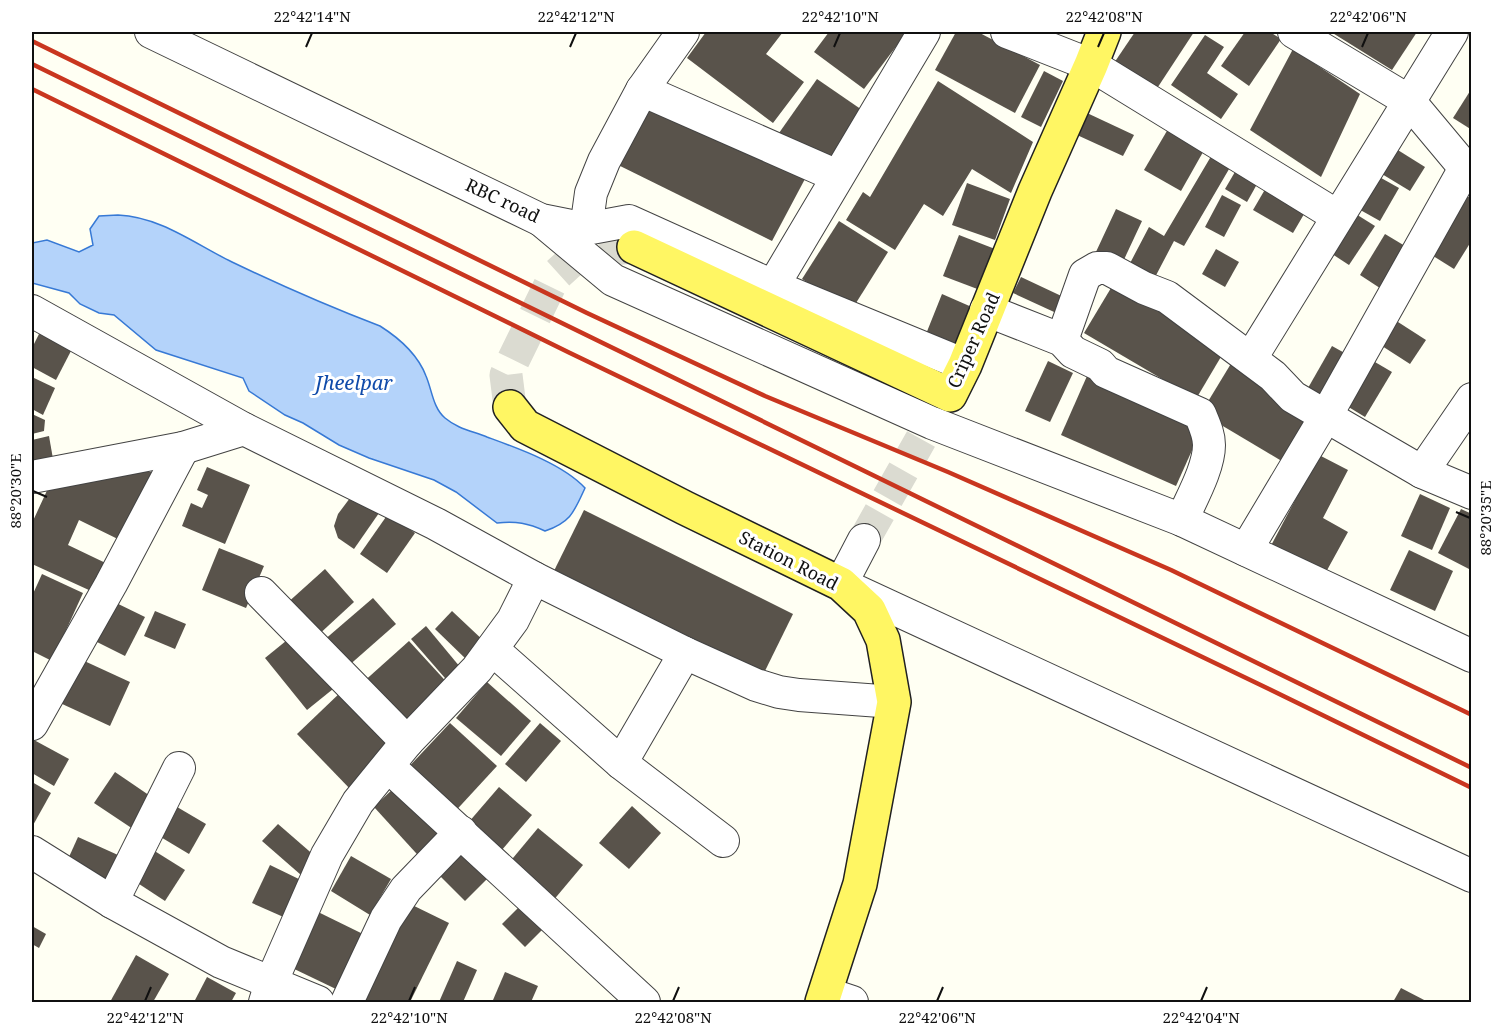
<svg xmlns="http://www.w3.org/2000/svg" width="1503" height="1034" viewBox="0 0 1503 1034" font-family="'Noto Serif',serif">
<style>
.water{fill:#b4d3fa;stroke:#3779d5;stroke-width:1.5}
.building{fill:#59534b}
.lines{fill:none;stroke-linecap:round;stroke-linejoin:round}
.minor-tunnel{stroke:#dbdbd1;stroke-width:32;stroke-dasharray:32 16;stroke-linecap:butt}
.major-tunnel{stroke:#dbdbd1;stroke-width:33;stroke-dasharray:33 16;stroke-linecap:butt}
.minor-casing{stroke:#434343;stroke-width:34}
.major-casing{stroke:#212121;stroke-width:36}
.minor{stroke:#fff;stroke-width:32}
.major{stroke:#fff663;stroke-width:33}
.rail{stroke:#c9361f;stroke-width:4.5}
.ticks{fill:none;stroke:#101010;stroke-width:2}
.labels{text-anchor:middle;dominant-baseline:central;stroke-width:6;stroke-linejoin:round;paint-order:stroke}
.street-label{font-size:18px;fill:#101010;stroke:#fff}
.water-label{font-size:20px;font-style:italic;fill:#104baa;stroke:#fff}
.neatline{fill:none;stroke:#101010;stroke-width:2}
.ticks-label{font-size:15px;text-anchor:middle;fill:#101010}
</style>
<rect width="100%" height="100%" fill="#fffff3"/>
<path class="water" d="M 118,215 C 161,217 195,244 232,262 C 280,285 330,307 380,326 C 399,338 418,355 426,376 C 432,390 433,408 445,418 C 458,429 472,431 487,437 C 517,448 563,464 585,488 C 574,512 571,522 545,531 C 528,523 516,521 497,523 L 456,492 L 434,480 L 369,458 L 339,445 L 303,423 L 285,415 L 249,391 L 243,378 L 156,350 L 114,315 L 99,313 L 80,304 L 69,293 L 32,283 L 32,243 L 47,240 L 79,252 L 93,245 L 90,229 L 99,216 Z"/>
<g class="building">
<path d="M 706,32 L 783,32 L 766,54 L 804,82 L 773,123 L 687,58 Z"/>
<path d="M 829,32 L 907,32 L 864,89 L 814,52 Z"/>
<path d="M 956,32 L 978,32 L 1040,65 L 1015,113 L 935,70 Z"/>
<path d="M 1135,32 L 1194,32 L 1154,93 L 1112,66 Z"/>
<path d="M 1245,32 L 1270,32 L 1281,39 L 1249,86 L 1221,66 Z"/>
<path d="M 1331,32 L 1417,32 L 1392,70 Z"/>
<path d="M 1205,35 L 1224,47 L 1207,73 L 1238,94 L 1221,119 L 1171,85 Z"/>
<path d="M 1293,49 L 1360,94 L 1321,177 L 1250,130 Z"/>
<path d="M 1044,71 L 1063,81 L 1041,127 L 1021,117 Z"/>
<path d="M 817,79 L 865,112 L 826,167 L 779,133 Z"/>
<path d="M 938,81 L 1033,142 L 1011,193 L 972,169 L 943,216 L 924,204 L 895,250 L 846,220 L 863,192 L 870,197 Z"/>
<path d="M 1472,88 L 1472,130 L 1453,118 Z"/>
<path d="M 642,94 L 806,177 L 772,241 L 608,160 Z"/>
<path d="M 1087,113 L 1134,135 L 1123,156 L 1077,135 Z"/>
<path d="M 1171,124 L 1207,145 L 1181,191 L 1144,170 Z"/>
<path d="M 1393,147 L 1425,167 L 1410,191 L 1377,171 Z"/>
<path d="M 1213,153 L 1232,164 L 1184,246 L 1174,241 L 1152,283 L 1127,269 L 1149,227 L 1164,236 Z"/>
<path d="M 1239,165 L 1261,177 L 1247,202 L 1225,189 Z"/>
<path d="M 1374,174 L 1399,188 L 1380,221 L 1355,207 Z"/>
<path d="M 967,183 L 1010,199 L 995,240 L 952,225 Z"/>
<path d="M 1267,186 L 1307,209 L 1293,233 L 1253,210 Z"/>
<path d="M 1457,190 L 1472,199 L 1472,240 L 1454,269 L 1422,249 Z"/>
<path d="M 1222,195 L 1241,205 L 1224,237 L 1205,227 Z"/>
<path d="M 1116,209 L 1142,221 L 1121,266 L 1095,254 Z"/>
<path d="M 1351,211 L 1375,226 L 1349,265 L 1326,250 Z"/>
<path d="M 839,221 L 888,252 L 851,311 L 802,279 Z"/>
<path d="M 1385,234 L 1415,252 L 1389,294 L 1360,275 Z"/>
<path d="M 959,235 L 995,249 L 980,290 L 943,276 Z"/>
<path d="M 1216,249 L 1239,262 L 1225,287 L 1202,274 Z"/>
<path d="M 1021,277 L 1072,301 L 1065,317 L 1013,293 Z"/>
<path d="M 1114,283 L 1225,350 L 1196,399 L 1084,333 Z"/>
<path d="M 942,294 L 974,308 L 958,347 L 926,334 Z"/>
<path d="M 1384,313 L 1426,340 L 1410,364 L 1368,337 Z"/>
<path d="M 40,332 L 72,349 L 56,380 L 32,367 L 32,348 Z"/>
<path d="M 1332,346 L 1350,356 L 1322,405 L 1304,395 Z"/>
<path d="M 1363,355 L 1392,372 L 1365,417 L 1337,400 Z"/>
<path d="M 1048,361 L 1073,373 L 1050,422 L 1025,411 Z"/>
<path d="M 1232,362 L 1314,425 L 1290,466 L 1201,413 Z"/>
<path d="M 1087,376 L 1202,428 L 1176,486 L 1061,435 Z"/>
<path d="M 32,377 L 55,388 L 43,415 L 32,409 Z"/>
<path d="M 32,414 L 45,420 L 44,431 L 32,434 Z"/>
<path d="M 49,436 L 53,459 L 32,463 L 32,440 Z"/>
<path d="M 1319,455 L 1348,470 L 1323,518 L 1348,532 L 1320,583 L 1266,555 Z"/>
<path d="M 207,467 L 250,485 L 225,544 L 182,526 L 191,503 L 202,508 L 208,495 L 197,490 Z"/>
<path d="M 140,471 L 162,473 L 128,544 L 79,520 L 68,545 L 116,568 L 102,596 L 32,564 L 32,523 L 50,484 Z"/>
<path d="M 353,494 L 379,513 L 354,549 L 338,538 L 334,526 L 338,514 Z"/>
<path d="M 1420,494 L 1450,508 L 1432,550 L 1401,536 Z"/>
<path d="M 1461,509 L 1472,514 L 1472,565 L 1469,569 L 1438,553 Z"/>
<path d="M 584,510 L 793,614 L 759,683 L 550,579 Z"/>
<path d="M 388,514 L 415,533 L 387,573 L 360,554 Z"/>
<path d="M 219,548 L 264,566 L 246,608 L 202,590 Z"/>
<path d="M 1409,550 L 1453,571 L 1435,611 L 1390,590 Z"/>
<path d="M 325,569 L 354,602 L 315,638 L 285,605 Z"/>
<path d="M 42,574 L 83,593 L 52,661 L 32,651 L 32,596 Z"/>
<path d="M 104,597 L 145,617 L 125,656 L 85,636 Z"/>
<path d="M 373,598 L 396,624 L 346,668 L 323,641 Z"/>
<path d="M 155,611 L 186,624 L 175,649 L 144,636 Z"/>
<path d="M 452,611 L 486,643 L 469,662 L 435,629 Z"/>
<path d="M 426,626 L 465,673 L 451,685 L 411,639 Z"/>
<path d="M 297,632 L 338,685 L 307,710 L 265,658 Z"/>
<path d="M 409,641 L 452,688 L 404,731 L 361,684 Z"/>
<path d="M 80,659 L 130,682 L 110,726 L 60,703 Z"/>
<path d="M 487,682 L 531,721 L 501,756 L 456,718 Z"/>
<path d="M 343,690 L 399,749 L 353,792 L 297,734 Z"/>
<path d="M 450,723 L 497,766 L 450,817 L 403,773 Z"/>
<path d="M 540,723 L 561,741 L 526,782 L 505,764 Z"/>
<path d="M 34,740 L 69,759 L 54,786 L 32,773 L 32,744 Z"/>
<path d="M 115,772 L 159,802 L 139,833 L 94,803 Z"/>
<path d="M 32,782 L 51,793 L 32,827 Z"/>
<path d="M 397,785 L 450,842 L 426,864 L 374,807 Z"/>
<path d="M 499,787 L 532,815 L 501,851 L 468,823 Z"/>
<path d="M 172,804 L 206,824 L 189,854 L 154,833 Z"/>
<path d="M 632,806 L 661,833 L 629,869 L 599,843 Z"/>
<path d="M 278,824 L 316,857 L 301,875 L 262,841 Z"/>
<path d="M 538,828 L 583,865 L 552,902 L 508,864 Z"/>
<path d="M 78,837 L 118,855 L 104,886 L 64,868 Z"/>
<path d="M 460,841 L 492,874 L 465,901 L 432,868 Z"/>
<path d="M 153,850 L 185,870 L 165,901 L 133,880 Z"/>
<path d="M 351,856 L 391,879 L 370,915 L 331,891 Z"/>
<path d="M 270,865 L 305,882 L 288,919 L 252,903 Z"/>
<path d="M 406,902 L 449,923 L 410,1002 L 357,1002 Z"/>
<path d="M 521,905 L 544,928 L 525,947 L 502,924 Z"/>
<path d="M 314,910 L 365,935 L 338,990 L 288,966 Z"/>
<path d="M 32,926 L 46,934 L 39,948 L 32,944 Z"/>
<path d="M 136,955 L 169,974 L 153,1002 L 110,1002 Z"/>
<path d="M 457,961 L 477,970 L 463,1002 L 439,1002 Z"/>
<path d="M 505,972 L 538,986 L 531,1002 L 499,1002 L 493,1000 Z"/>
<path d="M 207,977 L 236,993 L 231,1002 L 194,1002 Z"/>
<path d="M 1401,988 L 1428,1002 L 1393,1002 Z"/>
</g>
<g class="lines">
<path class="minor-tunnel" d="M 864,540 L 921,439"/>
<path class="major-tunnel" d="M 510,407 L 506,375 L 554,277 L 576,257 L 602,250 L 634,247"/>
<g class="minor-casing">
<g id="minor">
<path d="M 151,32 L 541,220 L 586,229 L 629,221 L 773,286 L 965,365"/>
<path d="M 1007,32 L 1091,65 L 1337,216"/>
<path d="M 1294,32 L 1409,101 L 1465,168 L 1472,173"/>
<path d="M 642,90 L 837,176"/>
<path d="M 541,220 L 613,280 L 932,423 L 1182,520 L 1472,656"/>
<path d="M 586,229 L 591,193 L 604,161 L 642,90 L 683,32"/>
<path d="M 773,286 L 924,32"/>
<path d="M 986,310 L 1062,340 L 1073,352 L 1100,365 L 1106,372 L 1200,414 C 1204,424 1209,434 1209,445 C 1209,468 1191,499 1182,520"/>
<path d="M 32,311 L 244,429 L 436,524 L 534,578"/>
<path d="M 1062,340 L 1085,275 L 1097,268 L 1107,268 L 1144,288 L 1167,297 L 1273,376 L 1293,397 L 1422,472 L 1472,493"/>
<path d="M 1251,358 L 1452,32"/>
<path d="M 1422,472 L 1472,399"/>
<path d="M 32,477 L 183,448 L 244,429"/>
<path d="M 864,540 L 841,584 L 1472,876"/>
<path d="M 1246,550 L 1326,416 L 1465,168"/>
<path d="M 261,593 L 407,742"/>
<path d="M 492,649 L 621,763 L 723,841"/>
<path d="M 32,724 L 111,584 L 183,448"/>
<path d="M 621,763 L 685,653"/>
<path d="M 388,766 L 644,1002"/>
<path d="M 32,852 L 112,902 L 221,962 L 318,1002"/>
<path d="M 112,902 L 179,768"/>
<path d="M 825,993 L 852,1002"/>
<path d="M 265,1002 L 271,983 L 327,855 L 358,802 L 407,742 L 477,669 L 513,620 L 534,578 L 685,653 L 756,685 L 779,692 L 799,695 L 894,702"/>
<path d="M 347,1002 L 386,919 L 406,889 L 461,832"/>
</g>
</g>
<g class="major-casing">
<g id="major">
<path d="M 634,247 L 950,395 L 965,365 L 1035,191 L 1091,65 L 1104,32"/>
<path d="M 510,407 L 525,426 L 685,508 L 841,584 L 869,610 L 883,640 L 894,702 L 860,884 L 822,1002"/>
</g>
</g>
<use href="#minor" class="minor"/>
<use href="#major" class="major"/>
<g class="rail">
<path d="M 32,41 L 587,313 L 765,396 L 948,472 L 1171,570 L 1472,715"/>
<path d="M 32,64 L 1472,768"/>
<path d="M 32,89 L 570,353 L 1269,689 L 1472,788"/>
</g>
</g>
<path class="ticks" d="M 306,47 L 312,33M 570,47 L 576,33M 834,47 L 840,33M 1098,47 L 1104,33M 1362,47 L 1368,33M 33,491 L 47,497M 1456,512 L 1470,518M 145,1001 L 151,987M 409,1001 L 415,987M 673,1001 L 679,987M 937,1001 L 943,987M 1201,1001 L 1207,987"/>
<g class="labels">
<g class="street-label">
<text transform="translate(503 200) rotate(25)">RBC road</text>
<text transform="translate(973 340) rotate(-66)">Criper Road</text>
<text transform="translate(789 560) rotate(27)">Station Road</text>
</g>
<g class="water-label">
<text x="354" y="382">Jheelpar</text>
</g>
</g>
<rect width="1503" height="1034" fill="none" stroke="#ffffff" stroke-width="66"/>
<rect x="33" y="33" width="1437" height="968" class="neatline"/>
<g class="ticks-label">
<text x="312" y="22">22°42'14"N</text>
<text x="576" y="22">22°42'12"N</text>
<text x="840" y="22">22°42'10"N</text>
<text x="1104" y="22">22°42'08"N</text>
<text x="1368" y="22">22°42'06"N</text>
<text transform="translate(16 491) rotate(-90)" y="5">88°20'30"E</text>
<text transform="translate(1486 518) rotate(-90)" y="5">88°20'35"E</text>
<text x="145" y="1023">22°42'12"N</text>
<text x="409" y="1023">22°42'10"N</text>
<text x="673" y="1023">22°42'08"N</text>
<text x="937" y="1023">22°42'06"N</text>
<text x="1201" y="1023">22°42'04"N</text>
</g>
</svg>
